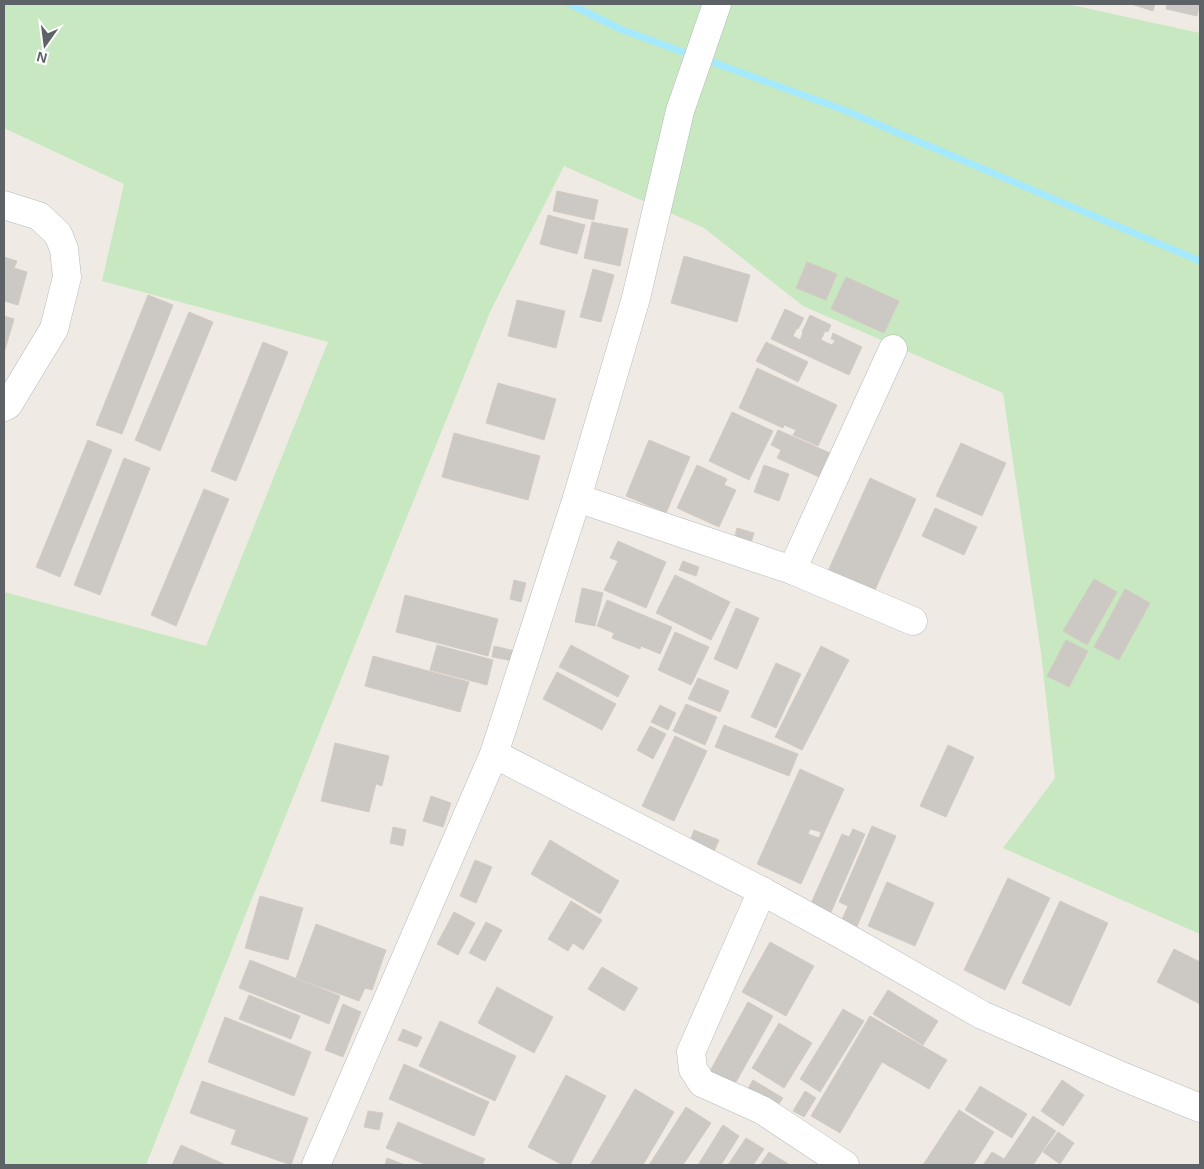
<svg xmlns="http://www.w3.org/2000/svg" width="1204" height="1169" viewBox="0 0 1204 1169" font-family="Arial,sans-serif">
<style>
.green{fill:#c7e8c0}
.lines{fill:none;stroke-linecap:round;stroke-linejoin:round}
.stream{stroke:#a5e9ff;stroke-width:7}
.building{fill:#ccc8c3;stroke:#d5cbc2;fill-rule:evenodd}
.minor-casing{stroke:#b5b9bc;stroke-width:29}
.minor{stroke:#fff;stroke-width:28}
</style>
<rect width="100%" height="100%" fill="#efebe4"/>
<path class="green" d="M 4,4 L 1067,4 L 1200,33 L 1200,934 L 1003,848 L 1055,778 L 1041,653 L 1003,393 L 803,306 L 704,228 L 564,166 L 490,312 L 247,911 L 146,1165 L 4,1165 L 4,592 L 206,646 L 328,342 L 102,281 L 124,184 L 4,128 Z"/>
<g class="lines">
<g class="stream">
<path d="M 570,4 L 620,29 L 694,56"/>
<path d="M 704,59 L 844,110 L 1200,261"/>
</g>
</g>
<g class="building">
<path d="M 1131,4 L 1155,4 L 1153,11 Z"/>
<path d="M 1167,4 L 1200,4 L 1197,16 L 1166,9 Z"/>
<path d="M 557,191 L 598,200 L 594,220 L 553,211 Z"/>
<path d="M 548,215 L 585,225 L 577,254 L 540,244 Z"/>
<path d="M 592,222 L 628,229 L 620,266 L 584,258 Z"/>
<path d="M 684,256 L 750,275 L 737,322 L 671,303 Z"/>
<path d="M 4,257 L 17,261 L 14,268 L 27,272 L 18,305 L 4,301 Z"/>
<path d="M 807,262 L 837,274 L 826,300 L 796,288 Z"/>
<path d="M 593,269 L 614,275 L 601,322 L 580,317 Z"/>
<path d="M 846,277 L 899,301 L 884,333 L 831,309 Z"/>
<path d="M 148,295 L 173,305 L 122,434 L 96,425 Z"/>
<path d="M 517,300 L 565,311 L 556,348 L 508,336 Z"/>
<path d="M 785,309 L 804,318 L 798,329 L 797,328 L 793,336 L 800,340 L 803,333 L 802,332 L 810,315 L 831,325 L 828,332 L 825,331 L 821,340 L 832,345 L 835,340 L 831,339 L 833,333 L 862,347 L 849,375 L 771,339 Z"/>
<path d="M 189,312 L 213,322 L 160,451 L 135,440 Z"/>
<path d="M 4,316 L 14,319 L 4,353 Z"/>
<path d="M 263,342 L 288,352 L 236,481 L 211,471 Z"/>
<path d="M 766,342 L 808,362 L 798,382 L 756,361 Z"/>
<path d="M 757,368 L 837,405 L 818,446 L 793,435 L 796,430 L 784,425 L 783,428 L 739,408 Z"/>
<path d="M 498,383 L 556,399 L 544,440 L 486,423 Z"/>
<path d="M 732,412 L 773,431 L 749,480 L 709,461 Z"/>
<path d="M 778,430 L 830,453 L 819,477 L 777,458 L 781,450 L 771,445 Z"/>
<path d="M 454,433 L 540,456 L 528,500 L 442,477 Z"/>
<path d="M 88,440 L 112,450 L 60,577 L 36,567 Z"/>
<path d="M 649,440 L 690,457 L 666,513 L 626,496 Z"/>
<path d="M 961,443 L 1006,463 L 982,516 L 936,496 Z"/>
<path d="M 124,458 L 150,468 L 100,595 L 74,585 Z"/>
<path d="M 697,465 L 727,479 L 724,485 L 736,490 L 719,527 L 677,508 Z"/>
<path d="M 764,465 L 789,474 L 779,501 L 754,492 Z"/>
<path d="M 870,478 L 916,499 L 874,592 L 828,571 Z"/>
<path d="M 204,489 L 229,499 L 176,626 L 151,615 Z"/>
<path d="M 935,508 L 977,527 L 964,555 L 922,536 Z"/>
<path d="M 737,528 L 754,533 L 748,553 L 732,548 Z"/>
<path d="M 618,541 L 666,562 L 646,608 L 604,590 L 618,561 L 610,558 Z"/>
<path d="M 683,561 L 699,567 L 696,576 L 679,570 Z"/>
<path d="M 675,575 L 730,602 L 711,640 L 656,613 Z"/>
<path d="M 1094,579 L 1117,592 L 1087,645 L 1063,631 Z"/>
<path d="M 514,580 L 526,583 L 521,602 L 510,599 Z"/>
<path d="M 582,588 L 603,593 L 595,626 L 575,622 Z"/>
<path d="M 1125,589 L 1150,603 L 1119,660 L 1094,647 Z"/>
<path d="M 405,595 L 498,619 L 488,656 L 396,632 Z"/>
<path d="M 607,600 L 672,627 L 660,654 L 641,646 L 640,649 L 612,638 L 614,633 L 597,626 Z"/>
<path d="M 736,608 L 759,618 L 737,669 L 714,659 Z"/>
<path d="M 675,632 L 709,647 L 691,685 L 658,670 Z"/>
<path d="M 1066,640 L 1088,651 L 1069,687 L 1047,676 Z"/>
<path d="M 437,645 L 493,660 L 487,685 L 430,670 Z"/>
<path d="M 571,645 L 629,676 L 618,697 L 559,667 Z"/>
<path d="M 494,646 L 515,651 L 513,661 L 492,657 Z"/>
<path d="M 821,646 L 849,660 L 802,750 L 775,737 Z"/>
<path d="M 373,656 L 469,682 L 460,712 L 365,686 Z"/>
<path d="M 776,663 L 801,674 L 776,728 L 751,717 Z"/>
<path d="M 557,672 L 616,704 L 602,730 L 543,699 Z"/>
<path d="M 698,678 L 729,691 L 720,712 L 688,699 Z"/>
<path d="M 686,704 L 717,717 L 705,745 L 673,731 Z"/>
<path d="M 660,705 L 676,713 L 668,730 L 651,722 Z"/>
<path d="M 724,725 L 798,754 L 789,776 L 715,747 Z"/>
<path d="M 650,726 L 666,734 L 653,759 L 637,750 Z"/>
<path d="M 675,736 L 707,751 L 674,821 L 642,806 Z"/>
<path d="M 335,743 L 389,756 L 382,786 L 376,784 L 369,812 L 321,801 Z"/>
<path d="M 948,745 L 974,757 L 946,817 L 920,806 Z"/>
<path d="M 800,769 L 844,789 L 801,884 L 757,864 ZM 810,829 L 821,832 L 819,838 L 808,834 Z"/>
<path d="M 431,796 L 451,803 L 443,827 L 423,821 Z"/>
<path d="M 872,826 L 896,836 L 855,931 L 840,924 L 848,906 L 839,902 Z"/>
<path d="M 393,827 L 406,830 L 403,846 L 390,843 Z"/>
<path d="M 853,829 L 865,834 L 828,919 L 808,910 L 842,834 L 849,837 Z"/>
<path d="M 694,830 L 719,840 L 712,856 L 688,846 Z"/>
<path d="M 550,840 L 619,881 L 600,914 L 531,874 Z"/>
<path d="M 475,860 L 492,867 L 476,903 L 460,896 Z"/>
<path d="M 1008,878 L 1050,898 L 1005,990 L 964,970 Z"/>
<path d="M 887,882 L 934,903 L 915,946 L 868,926 Z"/>
<path d="M 260,896 L 303,908 L 288,960 L 245,948 Z"/>
<path d="M 571,901 L 602,920 L 583,950 L 573,943 L 568,951 L 548,939 Z"/>
<path d="M 1060,901 L 1108,923 L 1070,1006 L 1022,983 Z"/>
<path d="M 454,912 L 475,923 L 458,955 L 437,944 Z"/>
<path d="M 486,922 L 502,930 L 485,961 L 469,953 Z"/>
<path d="M 316,924 L 386,950 L 372,990 L 365,988 L 359,1001 L 296,978 Z"/>
<path d="M 770,942 L 814,966 L 786,1016 L 742,992 Z"/>
<path d="M 1174,949 L 1200,962 L 1200,1004 L 1157,982 Z"/>
<path d="M 250,960 L 340,996 L 329,1024 L 239,988 Z"/>
<path d="M 602,967 L 638,988 L 624,1011 L 588,989 Z"/>
<path d="M 497,987 L 553,1017 L 534,1053 L 478,1023 Z"/>
<path d="M 888,990 L 938,1021 L 923,1045 L 873,1014 Z"/>
<path d="M 249,995 L 300,1016 L 291,1039 L 239,1019 Z"/>
<path d="M 748,1002 L 773,1016 L 735,1084 L 710,1071 Z"/>
<path d="M 343,1004 L 361,1012 L 343,1057 L 325,1050 Z"/>
<path d="M 843,1009 L 864,1021 L 820,1092 L 800,1079 Z"/>
<path d="M 870,1016 L 947,1060 L 929,1089 L 882,1062 L 840,1133 L 811,1116 Z"/>
<path d="M 225,1017 L 311,1052 L 294,1096 L 208,1062 Z"/>
<path d="M 440,1021 L 516,1056 L 495,1101 L 419,1066 Z"/>
<path d="M 779,1023 L 812,1043 L 784,1088 L 752,1068 Z"/>
<path d="M 403,1029 L 422,1037 L 417,1047 L 398,1040 Z"/>
<path d="M 404,1064 L 489,1102 L 474,1136 L 389,1099 Z"/>
<path d="M 566,1075 L 606,1096 L 570,1165 L 563,1165 L 528,1147 Z"/>
<path d="M 753,1080 L 783,1098 L 776,1108 L 747,1090 Z"/>
<path d="M 1062,1080 L 1084,1095 L 1063,1126 L 1041,1111 Z"/>
<path d="M 202,1081 L 308,1118 L 291,1165 L 231,1144 L 236,1130 L 190,1113 Z"/>
<path d="M 980,1086 L 1027,1114 L 1012,1138 L 965,1110 Z"/>
<path d="M 635,1089 L 674,1112 L 643,1165 L 590,1165 Z"/>
<path d="M 805,1091 L 816,1098 L 804,1117 L 793,1111 Z"/>
<path d="M 686,1107 L 711,1123 L 683,1165 L 649,1165 Z"/>
<path d="M 959,1110 L 994,1132 L 973,1165 L 923,1165 Z"/>
<path d="M 368,1111 L 383,1113 L 379,1130 L 364,1127 Z"/>
<path d="M 1033,1116 L 1056,1131 L 1033,1165 L 983,1165 L 992,1152 L 1004,1159 Z"/>
<path d="M 398,1122 L 485,1159 L 482,1165 L 427,1165 L 386,1148 Z"/>
<path d="M 723,1125 L 739,1136 L 721,1165 L 698,1165 Z"/>
<path d="M 1058,1132 L 1074,1143 L 1060,1164 L 1043,1152 Z"/>
<path d="M 746,1138 L 764,1149 L 753,1165 L 728,1165 Z"/>
<path d="M 181,1145 L 226,1165 L 172,1165 Z"/>
<path d="M 769,1152 L 790,1165 L 760,1165 Z"/>
<path d="M 387,1158 L 405,1165 L 385,1165 Z"/>
</g>
<g class="lines">
<g class="minor-casing">
<g id="minor">
<path d="M 4,205 L 39,216 L 58,234 L 64,249 L 67,277 L 54,329 L 8,405 L 4,407"/>
<path d="M 577,498 L 792,570 L 913,621"/>
<path d="M 792,570 L 893,349"/>
<path d="M 494,754 L 762,891 L 844,936 L 982,1015 L 1124,1077 L 1200,1108"/>
<path d="M 762,891 L 691,1052 L 693,1069 L 702,1083 L 762,1110 L 845,1165"/>
<path d="M 316,1165 L 494,754 L 577,498 L 636,298 L 680,111 L 717,4"/>
</g>
</g>
<use href="#minor" class="minor"/>
</g>
<rect width="1204" height="1169" fill="none" stroke="#5c6266" stroke-width="10"/>
<g transform="translate(45 45) rotate(194)" stroke="#ffffff" stroke-width="4" paint-order="stroke">
<path d="M0-4L9 19L0 12L-9 19Z" fill="#5c6266"/>
<text y="-8" font-size="14" font-weight="bold" text-anchor="middle" fill="#5c6266">N</text>
</g>
</svg>
